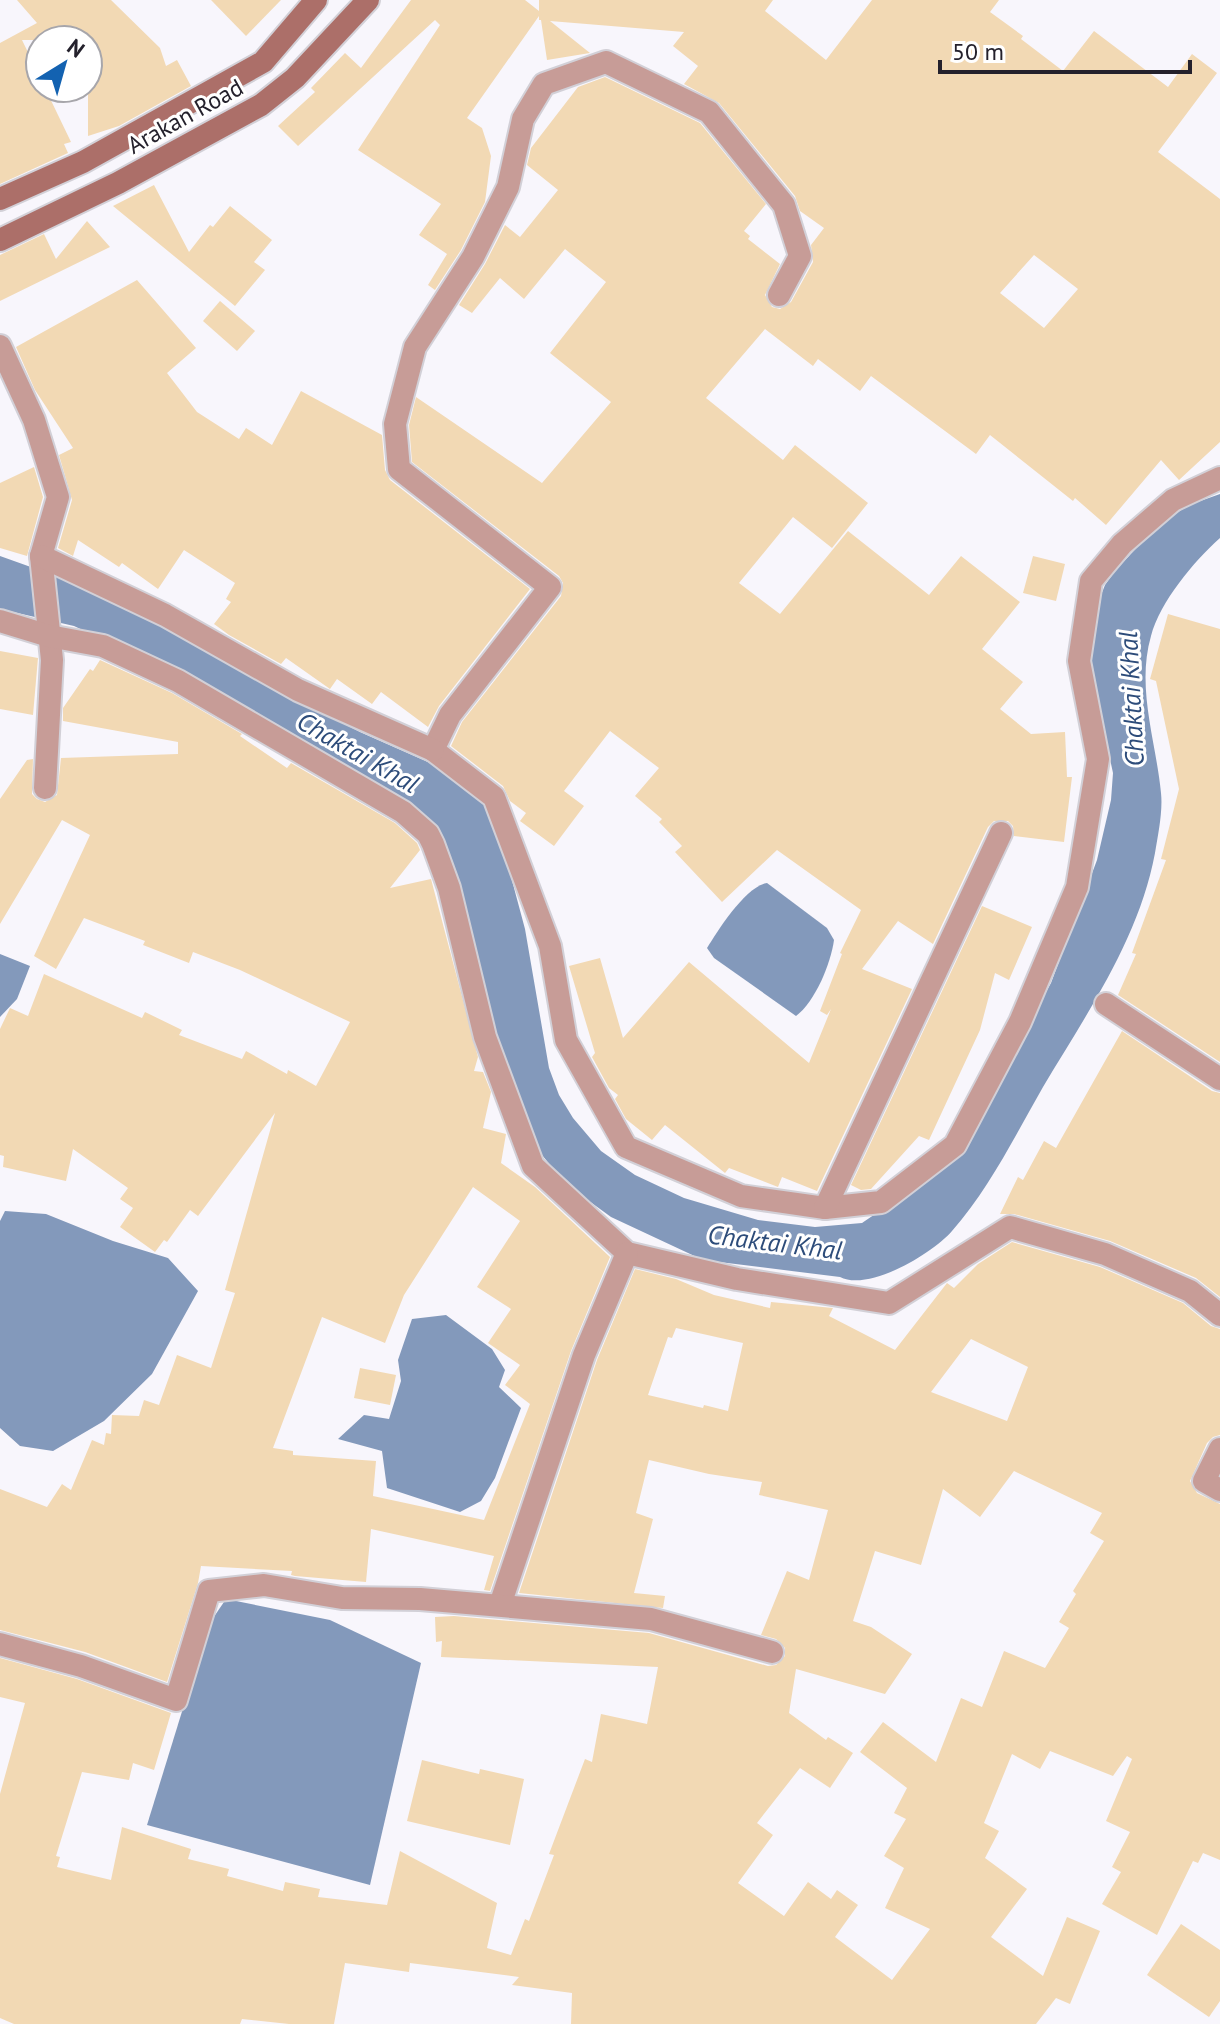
<svg xmlns="http://www.w3.org/2000/svg" width="1220" height="2024" viewBox="0 0 1220 2024" font-family="'PT Sans',sans-serif">
<style>
.water{fill:#8399bb}
.building{fill:#f2d9b4;fill-rule:evenodd}
.lines{fill:none;stroke-linecap:round;stroke-linejoin:round}
.minor-casing{stroke:#d2d0d7;stroke-width:26}
.secondary-casing{stroke:#d2d0d7;stroke-width:26}
.minor{stroke:#c79c97;stroke-width:22}
.secondary{stroke:#ac6f69;stroke-width:22}
.labels{text-anchor:middle;dominant-baseline:central;stroke-width:6;stroke-linejoin:round;paint-order:stroke}
.street-label{font-size:24px;fill:#24212c;stroke:#fff}
.water-label{font-size:26px;font-style:italic;fill:#2d4c7a;stroke:#fff}
</style>
<rect width="100%" height="100%" fill="#f8f6fc"/>
<g class="water">
<path d="M 1220,494 L 1220,538 C 1194,561 1160,602 1151,636 C 1136,688 1156,741 1161,793 C 1163,811 1158,835 1155,853 C 1139,939 1087,1013 1043,1087 C 1015,1136 989,1189 952,1231 C 933,1253 869,1292 840,1277 L 703,1260 L 611,1217 L 567,1185 L 531,1142 L 511,1091 L 441,844 L 162,667 L 74,626 L 0,609 L 0,556 L 84,586 L 180,631 L 268,685 L 360,732 L 437,766 L 484,802 L 502,843 L 525,929 L 549,1068 L 559,1095 L 573,1118 L 601,1151 L 635,1175 L 684,1198 L 758,1220 L 815,1227 L 862,1223 L 931,1176 L 1000,1074 L 1051,983 L 1097,860 L 1111,800 L 1113,773 L 1091,670 L 1092,618 L 1105,585 L 1115,571 L 1157,526 L 1189,505 Z"/>
<path d="M 767,883 L 827,928 L 834,940 C 831,963 815,1002 796,1016 L 714,958 L 707,948 C 718,930 746,886 767,883 Z"/>
<path d="M 0,954 L 30,966 L 17,999 L 0,1017 Z"/>
<path d="M 5,1211 L 46,1214 L 113,1241 L 168,1258 L 198,1291 L 152,1374 L 104,1421 L 53,1451 L 20,1446 L 0,1428 L 0,1221 Z"/>
<path d="M 446,1315 L 492,1349 L 505,1370 L 499,1387 L 521,1408 L 495,1478 L 481,1501 L 460,1512 L 387,1488 L 382,1451 L 338,1439 L 364,1415 L 389,1419 L 401,1381 L 398,1360 L 412,1319 Z"/>
<path d="M 226,1599 L 330,1620 L 421,1663 L 370,1885 L 147,1825 L 209,1624 Z"/>
</g>
<g class="building">
<path d="M 17,0 L 111,0 L 160,48 L 166,66 L 177,60 L 191,86 L 119,126 L 88,136 L 88,40 L 22,40 L 40,77 L 40,88 L 45,88 L 71,142 L 64,144 L 68,153 L 0,184 L 0,43 L 37,23 Z"/>
<path d="M 211,0 L 281,0 L 246,36 Z"/>
<path d="M 411,0 L 525,0 L 539,11 L 539,0 L 773,0 L 765,11 L 826,60 L 872,0 L 999,0 L 990,12 L 1023,36 L 1021,39 L 1063,71 L 1094,31 L 1168,87 L 1192,54 L 1217,73 L 1158,152 L 1220,199 L 1220,442 L 1179,480 L 1161,460 L 1106,525 L 1075,498 L 1073,501 L 990,435 L 976,454 L 871,376 L 860,391 L 818,359 L 813,366 L 765,329 L 706,398 L 783,460 L 795,445 L 868,503 L 832,548 L 793,517 L 739,583 L 780,614 L 848,531 L 929,595 L 961,556 L 1020,602 L 982,649 L 1023,682 L 1000,709 L 1031,734 L 1065,732 L 1067,777 L 1072,777 L 1064,842 L 1014,836 L 1013,826 L 1008,821 L 994,821 L 988,827 L 933,944 L 898,921 L 862,969 L 912,989 L 817,1191 L 782,1177 L 778,1187 L 729,1168 L 725,1173 L 665,1125 L 652,1140 L 626,1119 L 615,1099 L 618,1095 L 609,1088 L 592,1057 L 595,1053 L 569,966 L 600,958 L 623,1038 L 689,962 L 809,1063 L 831,1009 L 827,1015 L 820,1011 L 842,954 L 840,953 L 861,910 L 777,850 L 722,902 L 675,852 L 682,846 L 659,822 L 662,819 L 635,796 L 659,768 L 610,731 L 564,791 L 584,806 L 554,846 L 520,821 L 526,813 L 510,801 L 503,786 L 451,746 L 462,722 L 561,596 L 563,583 L 559,576 L 412,462 L 409,425 L 416,397 L 542,483 L 611,402 L 550,353 L 606,282 L 565,249 L 524,299 L 500,278 L 472,313 L 459,305 L 485,264 L 505,225 L 520,237 L 558,190 L 527,165 L 531,148 L 578,87 L 605,77 L 700,123 L 766,204 L 744,231 L 750,236 L 748,239 L 780,264 L 765,295 L 772,307 L 780,309 L 791,302 L 813,262 L 811,245 L 824,228 L 800,211 L 795,196 L 719,103 L 684,84 L 698,66 L 673,46 L 684,32 L 550,21 L 590,53 L 547,60 L 541,20 L 539,20 L 539,16 L 467,118 L 482,128 L 491,156 L 485,202 L 461,250 L 435,290 L 428,285 L 447,254 L 419,235 L 441,204 L 358,150 L 440,25 L 435,20 L 298,146 L 278,126 L 315,92 L 311,88 L 345,53 L 361,68 ZM 1034,255 L 1078,289 L 1044,328 L 1000,293 Z"/>
<path d="M 154,185 L 189,252 L 210,225 L 213,227 L 230,206 L 272,240 L 254,262 L 265,270 L 235,306 L 113,206 Z"/>
<path d="M 87,221 L 110,247 L 0,301 L 0,255 L 44,234 L 56,259 Z"/>
<path d="M 137,280 L 196,348 L 167,373 L 197,412 L 239,439 L 246,428 L 272,445 L 301,391 L 382,435 L 385,470 L 390,480 L 530,589 L 439,706 L 428,727 L 381,692 L 372,704 L 337,679 L 330,689 L 286,658 L 281,664 L 229,635 L 214,624 L 231,602 L 226,599 L 235,583 L 184,550 L 158,589 L 122,563 L 119,567 L 78,540 L 73,556 L 58,548 L 72,500 L 59,455 L 73,448 L 35,390 L 16,347 Z"/>
<path d="M 220,301 L 255,331 L 237,351 L 203,321 Z"/>
<path d="M 34,467 L 43,497 L 27,556 L 0,548 L 0,483 Z"/>
<path d="M 1033,556 L 1065,564 L 1056,601 L 1023,593 Z"/>
<path d="M 1168,614 L 1220,629 L 1220,1062 L 1118,995 L 1136,954 L 1132,953 L 1166,860 L 1161,859 L 1179,789 L 1156,681 L 1150,679 Z"/>
<path d="M 0,651 L 38,658 L 33,715 L 0,709 Z"/>
<path d="M 100,660 L 172,693 L 242,734 L 240,736 L 287,768 L 291,763 L 395,823 L 417,843 L 420,850 L 390,888 L 431,879 L 478,1057 L 474,1071 L 483,1072 L 491,1092 L 483,1128 L 506,1134 L 501,1163 L 535,1187 L 610,1257 L 571,1351 L 490,1591 L 484,1590 L 494,1556 L 371,1529 L 366,1582 L 295,1576 L 291,1575 L 292,1571 L 201,1566 L 198,1583 L 167,1682 L 85,1652 L 0,1630 L 0,1489 L 47,1507 L 62,1484 L 71,1490 L 92,1440 L 104,1445 L 106,1433 L 111,1434 L 112,1415 L 139,1416 L 144,1400 L 159,1405 L 177,1355 L 211,1368 L 235,1293 L 225,1290 L 275,1113 L 198,1216 L 190,1210 L 167,1242 L 164,1240 L 155,1252 L 120,1227 L 133,1208 L 120,1199 L 128,1188 L 73,1149 L 66,1181 L 3,1167 L 4,1156 L 0,1155 L 0,1029 L 10,1008 L 28,1016 L 44,974 L 142,1018 L 145,1012 L 182,1030 L 179,1035 L 242,1059 L 246,1051 L 287,1074 L 288,1070 L 316,1086 L 350,1022 L 240,970 L 193,952 L 189,963 L 143,945 L 145,941 L 84,918 L 56,969 L 34,956 L 90,835 L 62,820 L 0,924 L 0,799 L 27,760 L 33,759 L 32,794 L 37,799 L 45,802 L 57,795 L 61,758 L 178,754 L 178,742 L 63,721 L 63,708 L 90,669 L 93,671 ZM 473,1187 L 520,1221 L 477,1287 L 511,1309 L 488,1343 L 520,1365 L 505,1385 L 530,1404 L 484,1520 L 373,1496 L 376,1461 L 293,1455 L 293,1451 L 273,1448 L 322,1317 L 385,1343 L 404,1295 Z"/>
<path d="M 982,906 L 1032,927 L 1009,980 L 995,973 L 980,1030 L 929,1140 L 919,1136 L 871,1189 L 861,1190 L 851,1185 Z"/>
<path d="M 1122,1031 L 1212,1091 L 1220,1093 L 1220,1297 L 1196,1278 L 1110,1241 L 1014,1214 L 1000,1214 L 1018,1177 L 1023,1180 L 1044,1141 L 1056,1148 Z"/>
<path d="M 1012,1242 L 1100,1267 L 1183,1303 L 1211,1326 L 1220,1329 L 1220,1435 L 1213,1437 L 1207,1443 L 1190,1481 L 1197,1493 L 1220,1504 L 1220,1860 L 1203,1853 L 1198,1863 L 1193,1861 L 1157,1935 L 1102,1904 L 1121,1872 L 1112,1867 L 1130,1832 L 1106,1821 L 1132,1759 L 1127,1756 L 1113,1776 L 1050,1751 L 1040,1769 L 1012,1754 L 984,1823 L 999,1831 L 985,1858 L 1027,1889 L 991,1937 L 1043,1976 L 1067,1917 L 1100,1931 L 1070,2004 L 1056,1998 L 1036,2024 L 571,2024 L 572,1993 L 512,1985 L 519,1977 L 410,1963 L 409,1972 L 345,1963 L 334,2024 L 289,2024 L 242,2019 L 240,2024 L 14,2024 L 0,2018 L 0,1794 L 25,1703 L 0,1697 L 0,1658 L 77,1679 L 171,1713 L 154,1770 L 133,1763 L 129,1780 L 82,1772 L 56,1856 L 60,1857 L 57,1867 L 111,1880 L 122,1827 L 191,1849 L 188,1859 L 229,1869 L 227,1876 L 283,1891 L 285,1882 L 320,1889 L 318,1897 L 387,1905 L 400,1851 L 497,1903 L 487,1948 L 511,1955 L 525,1919 L 529,1921 L 554,1855 L 549,1854 L 585,1759 L 592,1762 L 601,1714 L 647,1724 L 658,1667 L 441,1657 L 442,1641 L 436,1642 L 435,1617 L 454,1616 L 649,1633 L 768,1666 L 776,1665 L 785,1656 L 785,1648 L 776,1639 L 761,1635 L 787,1571 L 809,1580 L 828,1510 L 759,1495 L 762,1482 L 709,1474 L 649,1460 L 636,1513 L 653,1519 L 634,1593 L 665,1596 L 663,1608 L 519,1593 L 597,1360 L 635,1269 L 676,1279 L 714,1295 L 770,1308 L 771,1302 L 833,1308 L 829,1316 L 895,1350 L 947,1283 L 954,1288 L 978,1264 ZM 676,1328 L 743,1343 L 728,1411 L 704,1405 L 703,1408 L 648,1395 L 668,1337 L 672,1338 ZM 971,1339 L 1028,1367 L 1007,1421 L 931,1392 ZM 1014,1471 L 1102,1513 L 1090,1533 L 1104,1541 L 1073,1591 L 1076,1594 L 1059,1622 L 1069,1628 L 1045,1668 L 1004,1651 L 982,1707 L 961,1698 L 936,1762 L 883,1722 L 860,1752 L 907,1788 L 894,1813 L 906,1819 L 884,1856 L 904,1868 L 885,1908 L 930,1929 L 892,1980 L 835,1937 L 858,1905 L 837,1890 L 831,1899 L 808,1882 L 784,1916 L 738,1883 L 773,1835 L 757,1823 L 800,1768 L 830,1788 L 853,1753 L 828,1737 L 826,1740 L 789,1713 L 796,1669 L 885,1694 L 912,1654 L 871,1627 L 853,1621 L 875,1551 L 921,1565 L 943,1489 L 980,1517 Z"/>
<path d="M 360,1368 L 396,1375 L 390,1405 L 354,1398 Z"/>
<path d="M 422,1760 L 479,1774 L 480,1769 L 524,1779 L 510,1845 L 407,1821 Z"/>
<path d="M 1181,1924 L 1220,1950 L 1220,2001 L 1209,2017 L 1147,1975 Z"/>
</g>
<g class="lines">
<g class="minor-casing">
<g id="minor">
<path d="M 779,295 L 800,256 L 784,205 L 709,112 L 606,62 L 544,84 L 523,119 L 508,187 L 473,257 L 415,347 L 395,424 L 399,469 L 550,587 L 450,715 L 433,750 L 494,797 L 550,946 L 566,1040 L 626,1147 L 741,1196 L 825,1208 L 881,1202 L 955,1145 L 1020,1022 L 1077,887 L 1098,759 L 1079,661 L 1091,581 L 1122,544 L 1173,500 L 1220,478"/>
<path d="M 0,346 L 34,420 L 58,497 L 41,556 L 52,660 L 45,788"/>
<path d="M 41,556 L 165,615 L 298,690 L 433,750"/>
<path d="M 0,621 L 49,636 L 103,646 L 178,681 L 403,812 L 428,834 L 433,844 L 449,888 L 485,1037 L 533,1166 L 627,1253 L 737,1279 L 889,1303 L 1010,1227 L 1105,1254 L 1190,1291 L 1220,1315"/>
<path d="M 1106,1004 L 1220,1079"/>
<path d="M 825,1208 L 1001,833"/>
<path d="M 1220,1449 L 1204,1481 L 1220,1490"/>
<path d="M 500,1605 L 584,1355 L 627,1253"/>
<path d="M 0,1644 L 81,1666 L 176,1700 L 209,1591 L 264,1585 L 342,1598 L 420,1599 L 651,1619 L 772,1652"/>
</g>
</g>
<g class="secondary-casing">
<g id="secondary">
<path d="M 0,199 L 83,162 L 263,62 L 316,0"/>
<path d="M 0,240 L 118,183 L 261,105 L 295,78 L 368,0"/>
</g>
</g>
<use href="#minor" class="minor"/>
<use href="#secondary" class="secondary"/>
</g>
<g class="labels">
<g class="street-label">
<text transform="translate(185 116) rotate(-29)">Arakan Road</text>
</g>
<g class="water-label">
<text transform="translate(1131 699) rotate(-93)">Chaktai Khal</text>
<text transform="translate(358 752) rotate(30)">Chaktai Khal</text>
<text transform="translate(775 1242) rotate(7)">Chaktai Khal</text>
</g>
</g>
<g transform="translate(64 64) rotate(37)"><circle r="38" fill="#ffffff" stroke="#a7a6ab" stroke-width="2"/>
<path d="M0-6L14 30L0 20L-14 30Z" fill="#1362b1"/>
<text y="-12" font-size="22" font-weight="bold" text-anchor="middle" fill="#24212c">N</text>
</g>
<path d="M940 60v12h250v-12" fill="none" stroke="#24212c" stroke-width="4"/>
<text x="952" y="60" font-size="24" fill="#24212c" stroke="#ffffff" stroke-width="6" paint-order="stroke">50 m</text>
</svg>
